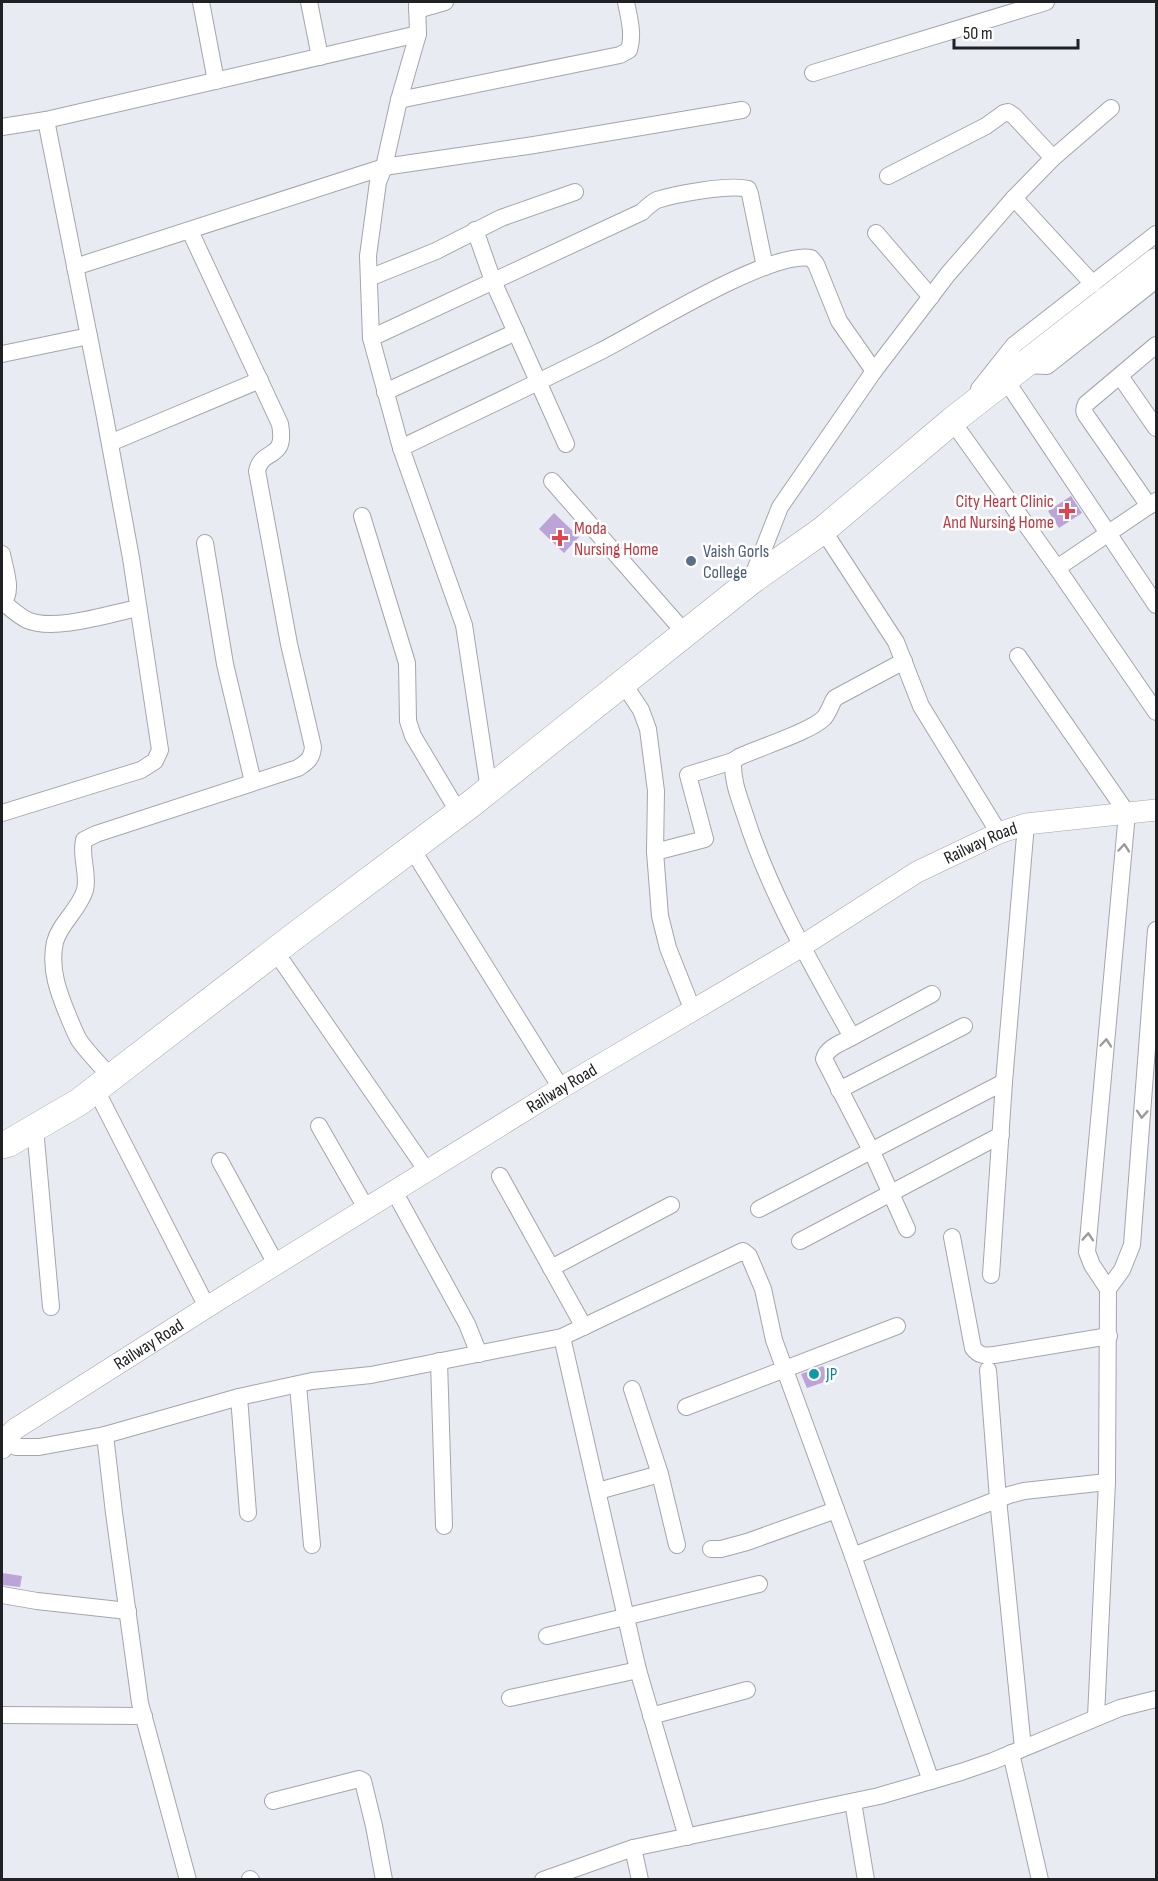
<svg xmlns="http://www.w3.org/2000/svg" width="1158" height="1881" viewBox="0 0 1158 1881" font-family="'Sofia Sans Condensed',sans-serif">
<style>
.building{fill:#bca3d8}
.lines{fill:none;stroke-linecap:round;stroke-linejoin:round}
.minor-casing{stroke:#a4a5ad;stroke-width:18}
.tertiary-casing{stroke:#a4a5ad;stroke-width:22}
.trunk-casing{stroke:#a4a5ad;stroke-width:28}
.minor{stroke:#fff;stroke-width:16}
.tertiary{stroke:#fff;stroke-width:21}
.trunk{stroke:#fff;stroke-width:27}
.oneway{stroke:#9b9b9c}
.health-dot{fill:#e0444e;stroke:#fff;stroke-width:2}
.service-dot{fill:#5c6f8a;stroke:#fff;stroke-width:2}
.culture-dot{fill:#0f9aa8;stroke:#fff;stroke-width:2}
.labels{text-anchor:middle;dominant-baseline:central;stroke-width:5;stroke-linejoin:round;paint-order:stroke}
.health-label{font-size:18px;fill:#be3a42;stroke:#fff;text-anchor:end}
.service-label{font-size:18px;fill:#4e5e75;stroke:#fff;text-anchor:start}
.street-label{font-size:18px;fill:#202124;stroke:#fff}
.culture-label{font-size:18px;fill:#0d838f;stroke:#fff;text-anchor:start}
</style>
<rect width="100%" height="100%" fill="#e9ebf3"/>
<g class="building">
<path d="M 1071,496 L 1082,513 L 1059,528 L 1048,511 Z"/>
<path d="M 554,513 L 579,537 L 564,553 L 539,529 Z"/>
<path d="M 823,1366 L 830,1380 L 807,1388 L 801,1374 Z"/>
<path d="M 2,1573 L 22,1576 L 20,1587 L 2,1585 Z"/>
</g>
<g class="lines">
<g class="minor-casing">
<g id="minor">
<path d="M 201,2 L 216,81"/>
<path d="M 309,2 L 320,57"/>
<path d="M 417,2 L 418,34 L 399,100 L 384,167 L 378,182 L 368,256 L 371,338 L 401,448 L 464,625 L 489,790"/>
<path d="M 417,10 L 445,2"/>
<path d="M 813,73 L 1046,2"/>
<path d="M 399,100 L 620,55 L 629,50 C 634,34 629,18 626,2"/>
<path d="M 2,127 L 46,120 L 418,34"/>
<path d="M 888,176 L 986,126 L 1004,113 L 1008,112 L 1014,116 L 1053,158"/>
<path d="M 1014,198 L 1093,284"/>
<path d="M 475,230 L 493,281 L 566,444"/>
<path d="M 876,233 L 931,297"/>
<path d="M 75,267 L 384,167 L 534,145 L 742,110"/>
<path d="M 369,278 L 436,251 L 501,218 L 575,192"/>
<path d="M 371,338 L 642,212 C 647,207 651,203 657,200 C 676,194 729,184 748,189 L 750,194 L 765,267"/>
<path d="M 2,354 L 89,336"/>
<path d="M 1023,365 L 1047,366 L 1156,280"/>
<path d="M 1120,376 L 1156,428"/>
<path d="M 1005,379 L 1156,605"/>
<path d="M 979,389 L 1014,345 L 1156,234"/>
<path d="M 385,392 L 516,332"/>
<path d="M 952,421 L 1057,568 L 1156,712"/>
<path d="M 110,443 L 260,380"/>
<path d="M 401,448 C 467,416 533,385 599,352 C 641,331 769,250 811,258 L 816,264 L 839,321 L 874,371"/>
<path d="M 552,481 L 685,633"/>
<path d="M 1149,506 L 1088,418 C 1084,413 1083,410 1086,404 L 1156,345"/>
<path d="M 362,516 L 407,663 L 408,721 L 413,736 L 459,813"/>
<path d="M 823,530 L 896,642 L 921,706 L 999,833"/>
<path d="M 205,543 L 225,664 L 253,782"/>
<path d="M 2,554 C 5,571 14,591 2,604"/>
<path d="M 1057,568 L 1156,501"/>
<path d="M 752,578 L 780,507 L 874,371 L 948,274 L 1014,198 L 1053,158 L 1111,108"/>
<path d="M 4,603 C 11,609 19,616 27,620 C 54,632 109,614 138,608"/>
<path d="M 1018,656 L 1127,813 L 1087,1252 L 1092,1265 L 1108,1289 L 1107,1482 L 1096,1717"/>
<path d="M 904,661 L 835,698 C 831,704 829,712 824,718 C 810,732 760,747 739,757 L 733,761 C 732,780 739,797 745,815 C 770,894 812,965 852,1037 C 842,1043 827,1047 824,1059 L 872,1152 L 907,1229"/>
<path d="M 623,683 L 641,710 L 648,729 L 656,791 L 655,852 L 660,916 L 668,948 L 693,1011"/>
<path d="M 2,813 L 141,770 L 155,761 L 160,750 L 131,558 L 104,412 L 46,120"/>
<path d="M 412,849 L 561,1088"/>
<path d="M 655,852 L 705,839 L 688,775 L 733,761"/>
<path d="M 275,951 L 427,1171"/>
<path d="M 852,1037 L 932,994"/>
<path d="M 112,1078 C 101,1066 88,1053 79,1040 C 75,1033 72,1025 69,1018 C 59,994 49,969 55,942 C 60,923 79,910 85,890 C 89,874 80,857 84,840 L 96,834 L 298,768 C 307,762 312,759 313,747 L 289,644 L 257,471 C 262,447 287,462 280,424 L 190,231"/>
<path d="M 96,1090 L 207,1307"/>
<path d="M 839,1090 L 964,1026"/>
<path d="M 319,1126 L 366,1208"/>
<path d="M 35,1128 L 51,1307"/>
<path d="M 220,1161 L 276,1264"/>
<path d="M 500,1176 L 584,1327"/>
<path d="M 394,1191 L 467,1324 L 479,1354"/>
<path d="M 759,1209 L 1004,1082"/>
<path d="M 952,1237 L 973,1348 C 979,1356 985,1356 994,1355 L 1109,1336"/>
<path d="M 800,1241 L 1001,1135"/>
<path d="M 551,1268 L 671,1205"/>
<path d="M 991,1275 L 1004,1082 L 1026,824"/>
<path d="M 1108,1289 L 1122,1270 L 1132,1245 L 1156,930"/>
<path d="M 562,1337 L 638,1670 L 687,1837"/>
<path d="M 439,1361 L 444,1526"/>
<path d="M 988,1370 L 998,1499 L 1023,1748"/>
<path d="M 298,1385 L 312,1545"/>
<path d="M 632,1389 L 660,1474 L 677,1545"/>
<path d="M 239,1397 L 248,1513"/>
<path d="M 686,1407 L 897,1326"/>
<path d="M 105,1435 L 114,1513 L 140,1703 L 188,1880"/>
<path d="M 2,1438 L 16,1447 L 39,1447 L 105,1435 L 239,1397 L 312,1381 L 371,1375 L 562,1337 L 743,1251 L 749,1256 L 763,1289 L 774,1340 L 853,1556 L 931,1781"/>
<path d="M 598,1491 L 660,1474"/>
<path d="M 711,1549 L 721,1549 L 747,1542 L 836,1510"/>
<path d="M 853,1556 L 1009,1495 L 1024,1491 L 1107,1482"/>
<path d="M 2,1595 L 37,1601 L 128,1611"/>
<path d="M 547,1636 L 759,1584"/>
<path d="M 510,1698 L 638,1670"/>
<path d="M 2,1715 L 144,1716"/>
<path d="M 651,1716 L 747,1690"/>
<path d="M 1011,1753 L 1040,1880"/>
<path d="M 273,1801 L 359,1779 L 363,1781 L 374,1826 L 384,1880"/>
<path d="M 853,1802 L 866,1880"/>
<path d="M 633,1848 L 640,1880"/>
<path d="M 250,1879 L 251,1880"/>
<path d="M 543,1880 L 633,1848 L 879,1796 L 961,1772 L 993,1761 L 1120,1708 L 1156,1699"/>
</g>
</g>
<g class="tertiary-casing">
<g id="tertiary">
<path id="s1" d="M 2,1448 L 4,1440 L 15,1429 L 223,1297 L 561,1088 L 802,946 L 917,872 L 999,833 L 1026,824 L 1156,810"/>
</g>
</g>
<g class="trunk-casing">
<path id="trunk" d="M 2,1145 L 9,1143 L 79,1102 L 296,935 L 471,804 L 751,581 L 823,530 L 952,421 L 1156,262"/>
</g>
<use href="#minor" class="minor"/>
<use href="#tertiary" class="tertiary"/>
<use href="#trunk" class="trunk"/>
</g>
<defs><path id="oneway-chevron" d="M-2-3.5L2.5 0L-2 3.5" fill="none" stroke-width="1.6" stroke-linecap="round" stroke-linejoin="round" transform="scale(1.5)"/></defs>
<g class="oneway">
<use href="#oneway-chevron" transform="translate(1124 848) rotate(-85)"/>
<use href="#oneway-chevron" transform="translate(1106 1043) rotate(-85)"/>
<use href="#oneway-chevron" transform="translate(1142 1114) rotate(94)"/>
<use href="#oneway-chevron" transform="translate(1088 1237) rotate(-86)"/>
</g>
<g class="health-dot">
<path d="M1064 502h6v6h6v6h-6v6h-6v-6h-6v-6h6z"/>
<path d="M557 529h6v6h6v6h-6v6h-6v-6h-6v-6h6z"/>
</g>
<circle class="service-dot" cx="691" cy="561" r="6"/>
<circle class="culture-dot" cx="814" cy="1374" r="6"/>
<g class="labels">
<g class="health-label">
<text x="1054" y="501">City Heart Clinic<tspan x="1054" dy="21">And Nursing Home</tspan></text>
<text x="574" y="528" text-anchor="start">Moda<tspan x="574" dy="21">Nursing Home</tspan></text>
</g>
<g class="service-label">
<text x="703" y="551">Vaish Gorls<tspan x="703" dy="21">College</tspan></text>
</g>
<g class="street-label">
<text stroke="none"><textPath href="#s1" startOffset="1154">Railway Road</textPath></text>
<text stroke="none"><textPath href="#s1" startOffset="668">Railway Road</textPath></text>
<text stroke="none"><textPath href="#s1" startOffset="182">Railway Road</textPath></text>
</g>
<g class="culture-label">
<text x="826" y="1374">JP</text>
</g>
</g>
<rect width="1158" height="1881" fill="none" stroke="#202124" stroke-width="6"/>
<path d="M954 39v9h124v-9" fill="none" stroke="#202124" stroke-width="3"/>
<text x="963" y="39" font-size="18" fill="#202124" stroke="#ffffff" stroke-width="4.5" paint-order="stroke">50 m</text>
</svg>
